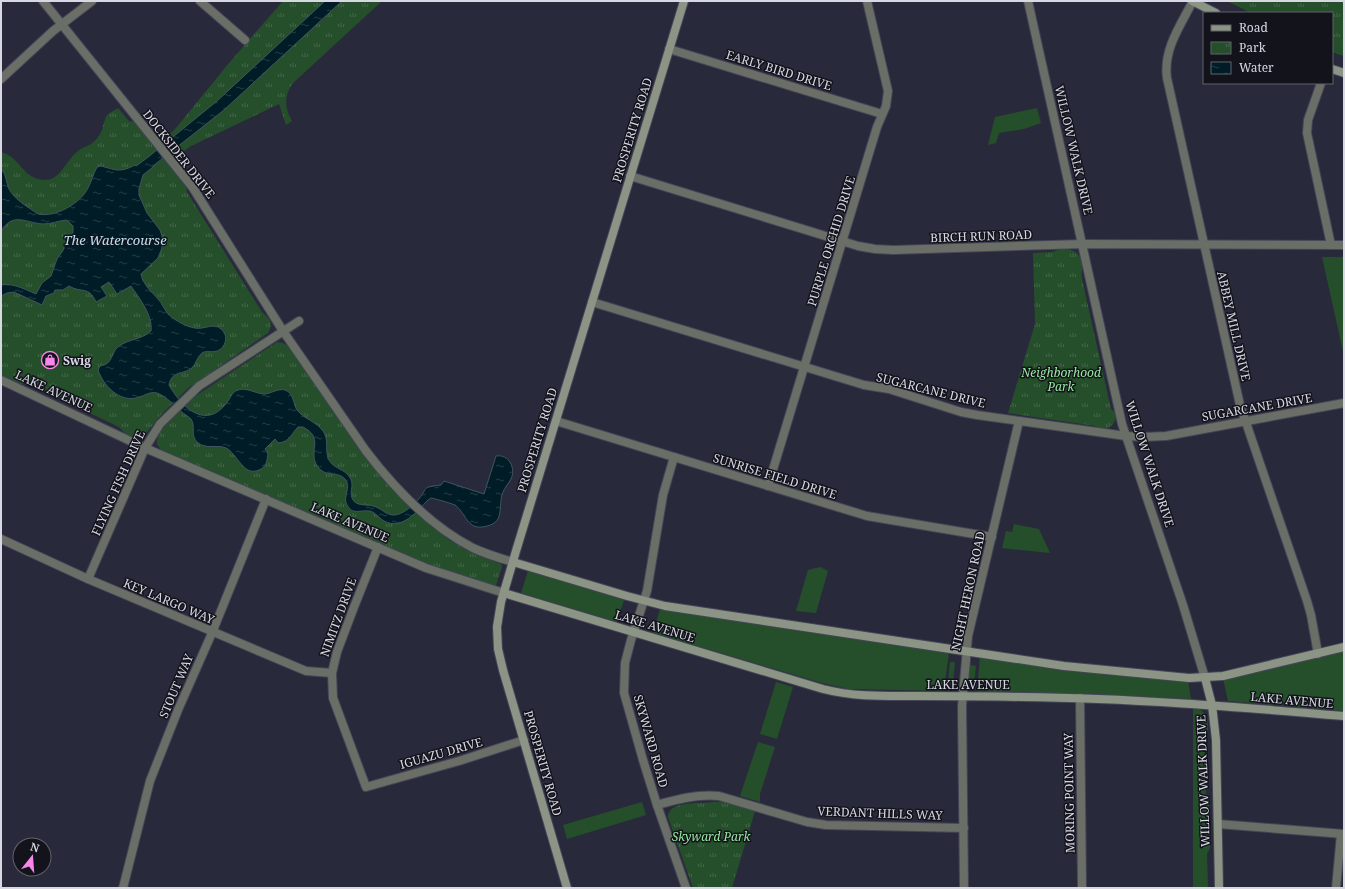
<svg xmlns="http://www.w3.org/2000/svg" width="1345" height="889" viewBox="0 0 1345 889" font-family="'Noto Serif',serif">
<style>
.green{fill:#254f2a}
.park{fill:url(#park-tufts)}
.water{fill:url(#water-ripples);stroke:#405560}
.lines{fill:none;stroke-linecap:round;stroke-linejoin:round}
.street-casing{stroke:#454557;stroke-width:10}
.secondary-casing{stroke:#454557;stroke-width:10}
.street{stroke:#696f66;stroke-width:8}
.secondary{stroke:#8c9486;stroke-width:8}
.labels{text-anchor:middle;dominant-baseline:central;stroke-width:3;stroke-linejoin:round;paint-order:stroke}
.street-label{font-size:12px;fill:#d7d8e4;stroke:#13131b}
.poi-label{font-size:12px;font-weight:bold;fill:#d7d8e4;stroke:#13131b;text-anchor:start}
.park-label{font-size:12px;font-style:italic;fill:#97ea9f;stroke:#13131b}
.water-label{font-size:13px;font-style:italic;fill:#b7e4f5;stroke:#13131b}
</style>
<defs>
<pattern id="park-tufts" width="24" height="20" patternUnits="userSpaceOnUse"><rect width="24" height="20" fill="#254f2a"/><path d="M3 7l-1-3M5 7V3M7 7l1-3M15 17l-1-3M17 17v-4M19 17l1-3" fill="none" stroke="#446849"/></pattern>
<pattern id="water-ripples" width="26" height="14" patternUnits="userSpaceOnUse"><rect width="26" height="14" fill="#001d27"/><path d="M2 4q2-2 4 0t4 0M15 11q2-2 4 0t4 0" fill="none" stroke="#243d46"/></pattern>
</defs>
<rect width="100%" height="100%" fill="#29293c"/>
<g class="green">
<path d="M 1037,108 L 1041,123 L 1024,129 L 999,133 L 996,143 L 988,145 L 995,117 Z"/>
<path d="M 1322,257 L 1343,257 L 1344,259 L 1344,356 Z"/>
<path d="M 1014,524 L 1039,529 L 1050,553 L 1002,548 L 1006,531 L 1012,532 Z"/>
<path d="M 820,567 L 828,571 L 816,613 L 796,611 L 808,570 Z"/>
<path d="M 528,571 L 624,600 L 617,622 L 521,593 Z"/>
<path d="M 660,609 L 949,652 L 944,691 L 849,689 L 822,683 L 653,633 Z"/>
<path d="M 1344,649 L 1344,711 L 1228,701 L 1223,678 Z"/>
<path d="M 980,656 L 1188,681 L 1191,699 L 1089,694 L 977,692 Z"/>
<path d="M 950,662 L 955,662 L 953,683 L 948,682 Z"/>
<path d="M 970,665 L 976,666 L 974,683 L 968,683 Z"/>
<path d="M 776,682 L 793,687 L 777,739 L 760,734 Z"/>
<path d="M 1193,707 C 1196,708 1200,709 1202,711 C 1210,717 1209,735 1205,744 L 1206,795 L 1209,800 L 1210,848 L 1207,854 L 1208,888 L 1193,888 Z"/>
<path d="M 758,742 L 775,747 L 760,794 L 760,802 L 740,796 Z"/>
<path d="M 642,802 L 646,815 L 567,839 L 563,825 Z"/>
</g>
<g class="park">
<path d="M 283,1 L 382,1 L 293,83 C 284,95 284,108 292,121 L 286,125 L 279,104 L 191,146 L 167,163 L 186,187 L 187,192 L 262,312 C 270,319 274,323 268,333 L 187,389 L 160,416 L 144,436 L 133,438 L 126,434 L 119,427 L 31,385 L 21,384 L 1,375 L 1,152 C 18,156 22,175 38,179 C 60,185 64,162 78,151 C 85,146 93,145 98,137 C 103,131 103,124 106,117 C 108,113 115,110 118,108 L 129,121 L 134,122 L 155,148 L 176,128 L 229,63 Z"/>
<path d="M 1227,1 L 1344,1 L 1344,56 L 1332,52 L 1332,13 L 1251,13 Z"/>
<path d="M 1061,249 C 1074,248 1083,254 1082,269 C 1082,272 1081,275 1082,279 L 1111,409 C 1124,418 1107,436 1095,426 L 1008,413 L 1035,324 L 1033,253 L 1052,252 Z"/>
<path d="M 277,342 L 283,343 L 288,346 L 375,469 L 389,486 L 449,540 L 472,553 L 501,564 L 502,567 L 496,585 L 494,586 L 432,566 L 161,450 L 157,444 L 157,440 L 160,432 L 172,418 L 194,397 Z"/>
<path d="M 721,801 L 755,811 L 732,888 L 693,888 L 668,817 C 668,798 710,805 721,801 Z"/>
</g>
<path class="water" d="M 325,1 L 342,1 L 224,110 L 153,166 L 153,167 L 143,175 L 139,189 L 139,195 L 147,213 L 160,230 L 162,236 L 162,248 L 158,258 L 141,274 C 142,277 142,280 144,282 C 147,288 154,294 158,299 C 162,303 164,309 168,314 C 174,320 187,327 195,328 C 204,330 214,322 221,329 C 229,335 226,348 217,351 C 211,353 207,350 202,353 C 197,357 196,364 192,368 C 183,375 172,370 169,385 C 180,405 204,430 225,405 C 230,400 231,392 238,390 C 247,387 256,394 265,394 C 272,393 279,388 285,390 C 294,393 293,404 297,410 C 304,419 317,422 323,431 C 329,439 325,449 328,458 C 332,468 342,468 348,475 C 356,484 349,490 352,498 C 356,508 368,503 376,507 C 382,509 385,514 392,515 C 403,516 418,502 423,493 C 425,490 425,488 429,487 C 433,485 436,486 441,485 L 444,481 L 484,494 L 496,456 C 509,454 516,468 511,479 C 509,483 505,487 503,492 C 497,507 507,524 482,527 C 467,529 465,512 455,505 C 450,503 436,499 431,498 L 428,500 C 417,511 402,531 384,521 C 379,518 374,511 369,511 C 360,510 352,515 347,505 C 342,497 352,487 345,479 C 337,470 324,479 316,464 C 309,449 324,438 303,427 L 298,427 C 291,434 290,442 278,443 L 275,439 L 265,449 L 268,453 C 267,460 267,467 259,470 C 243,477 238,454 226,448 C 217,444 205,450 197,442 C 190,435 196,426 191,419 C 189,417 186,415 183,413 C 176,407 166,396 157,393 C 149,391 143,397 136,398 C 119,402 103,385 98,370 L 100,366 C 114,364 110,353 119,346 C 129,339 143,339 151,331 C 153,315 139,298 131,286 L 117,294 L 109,282 L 101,287 L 107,296 L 96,302 C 88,285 83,294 69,286 L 63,290 L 55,290 L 54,293 L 46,296 L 42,305 L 14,292 L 7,293 L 1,296 L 1,285 C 14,283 24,289 36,294 L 42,283 L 51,276 L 57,259 L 64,249 L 64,244 L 73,233 L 73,226 L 68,221 L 66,220 C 58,221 51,224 43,224 C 26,223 12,211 1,232 L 1,168 C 6,174 6,182 9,189 C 15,200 28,207 38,214 C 55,218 81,203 88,188 C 92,181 93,174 97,167 L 101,166 C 116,170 120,173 135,165 L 136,166 L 147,158 L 217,101 Z"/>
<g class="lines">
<g class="street-casing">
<g id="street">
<path d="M 43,1 L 193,188 L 283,331 L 366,451 C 395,489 430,526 473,548 C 486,554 499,558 513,562"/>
<path d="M 200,1 L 245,40"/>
<path d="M 1028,1 L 1122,424 L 1183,605 L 1205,678"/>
<path d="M 1193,1 C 1180,26 1163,50 1167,78 L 1240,405 L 1307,601 L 1311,615 L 1318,654"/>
<path d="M 669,49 L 882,114"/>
<path d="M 1,79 L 53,31 L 92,1"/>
<path d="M 1321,83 L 1308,120 L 1307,133 L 1331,245"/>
<path d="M 630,176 L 858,246 L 875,249 L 893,250 L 1083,244 L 1344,245"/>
<path d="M 592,302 L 864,385 L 889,389 L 961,412 L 977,415 L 1126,436 L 1143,437 L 1166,436 L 1344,403"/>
<path d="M 1,380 L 145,448 L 426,568 L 504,593"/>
<path d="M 556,421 L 867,516 L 992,537"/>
<path d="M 674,457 L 663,495 L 647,591 L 631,640 L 625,663 L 624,693 L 643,760 L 657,805 L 686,888"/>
<path d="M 768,486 L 877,127 L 886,106 L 888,91 L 867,1"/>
<path d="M 1,539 L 88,579 L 306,671 L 332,673"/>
<path d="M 378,547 L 354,607 L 337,652 L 332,673 L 333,698 L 366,787 L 459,761 L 524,740"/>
<path d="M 88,579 L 145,448 L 160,424 L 199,386 L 299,321"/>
<path d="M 1080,698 L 1082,888"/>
<path d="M 657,805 C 678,799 697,794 719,796 L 807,822 L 826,825 L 964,828"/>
<path d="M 1218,824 L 1344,834"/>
<path d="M 123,888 L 150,781 L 178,710 L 212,633 L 266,499"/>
<path d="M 964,888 L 962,706 L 968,636 L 1019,421"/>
<path d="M 1336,888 L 1341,834"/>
</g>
</g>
<g class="secondary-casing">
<g id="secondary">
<path d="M 1192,1 L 1216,13"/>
<path d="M 1332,69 L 1344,73"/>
<path d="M 513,562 L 627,596 L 665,606 L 1064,666 L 1189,678 L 1223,676 L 1344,647"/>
<path d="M 504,593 L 823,689 C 854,697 884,696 916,696 C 951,696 986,696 1022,697 C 1129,698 1237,707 1344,716"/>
<path d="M 1205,678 L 1212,705 L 1216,740 L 1219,888"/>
<path d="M 567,888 L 503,670 L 498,649 L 497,627 L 501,602 L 516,551 L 684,1"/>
</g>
</g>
<use href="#street" class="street"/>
<use href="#secondary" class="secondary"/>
</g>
<defs>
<g id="shop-ring" transform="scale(0.9)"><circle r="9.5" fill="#13131b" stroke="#f987e9" stroke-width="1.5"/><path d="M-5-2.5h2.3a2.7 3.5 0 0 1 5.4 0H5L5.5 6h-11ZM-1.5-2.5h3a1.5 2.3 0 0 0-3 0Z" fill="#f987e9"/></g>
</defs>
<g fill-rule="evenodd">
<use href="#shop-ring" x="50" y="360"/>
</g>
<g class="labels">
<g class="street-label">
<text transform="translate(779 70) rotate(17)">EARLY BIRD DRIVE</text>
<text transform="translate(632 130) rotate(-73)">PROSPERITY ROAD</text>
<text transform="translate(1074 150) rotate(77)">WILLOW WALK DRIVE</text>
<text transform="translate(179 154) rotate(52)">DOCKSIDER DRIVE</text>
<text transform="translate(981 236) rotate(-2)">BIRCH RUN ROAD</text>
<text transform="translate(831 241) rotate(-73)">PURPLE ORCHID DRIVE</text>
<text transform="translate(1234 326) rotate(77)">ABBEY MILL DRIVE</text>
<text transform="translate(931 390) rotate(14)">SUGARCANE DRIVE</text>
<text transform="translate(54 391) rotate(25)">LAKE AVENUE</text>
<text transform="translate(1257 407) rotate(-10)">SUGARCANE DRIVE</text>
<text transform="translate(537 440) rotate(-73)">PROSPERITY ROAD</text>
<text transform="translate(1150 464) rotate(72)">WILLOW WALK DRIVE</text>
<text transform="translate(775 476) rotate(17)">SUNRISE FIELD DRIVE</text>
<text transform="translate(118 483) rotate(-66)">FLYING FISH DRIVE</text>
<text transform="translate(350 522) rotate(23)">LAKE AVENUE</text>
<text transform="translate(968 591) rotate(-78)">NIGHT HERON ROAD</text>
<text transform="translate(169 601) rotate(23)">KEY LARGO WAY</text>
<text transform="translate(338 617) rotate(-70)">NIMITZ DRIVE</text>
<text transform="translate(655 626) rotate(17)">LAKE AVENUE</text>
<text x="968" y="684">LAKE AVENUE</text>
<text transform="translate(176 686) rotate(-67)">STOUT WAY</text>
<text transform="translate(1292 700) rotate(5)">LAKE AVENUE</text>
<text transform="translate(651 741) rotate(74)">SKYWARD ROAD</text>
<text transform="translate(441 753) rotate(-16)">IGUAZU DRIVE</text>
<text transform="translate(543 763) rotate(74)">PROSPERITY ROAD</text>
<text transform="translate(1203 781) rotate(-92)">WILLOW WALK DRIVE</text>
<text transform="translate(1069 793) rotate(-91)">MORING POINT WAY</text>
<text transform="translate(880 813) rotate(2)">VERDANT HILLS WAY</text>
</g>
<g class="poi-label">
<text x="63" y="360">Swig</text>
</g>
<g class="park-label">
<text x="1061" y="372">Neighborhood<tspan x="1061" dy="14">Park</tspan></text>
<text x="711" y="836">Skyward Park</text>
</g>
<g class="water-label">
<text x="115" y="240">The Watercourse</text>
</g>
</g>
<rect width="1345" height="889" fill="none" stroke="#d7d8e4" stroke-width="4"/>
<rect x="1203" y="12" width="130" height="72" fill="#13131b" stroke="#61626b"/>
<rect x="1211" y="25" width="20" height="6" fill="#8c9486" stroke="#61626b"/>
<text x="1239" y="32" font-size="12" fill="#d7d8e4">Road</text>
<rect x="1211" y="42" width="20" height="12" fill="url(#park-tufts)" stroke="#61626b"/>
<text x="1239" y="52" font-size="12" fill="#d7d8e4">Park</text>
<rect x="1211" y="62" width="20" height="12" fill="url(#water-ripples)" stroke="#61626b"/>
<text x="1239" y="72" font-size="12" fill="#d7d8e4">Water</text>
<g transform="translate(32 857) rotate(17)"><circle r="19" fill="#13131b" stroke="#61626b"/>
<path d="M0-3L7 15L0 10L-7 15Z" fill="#f987e9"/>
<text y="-6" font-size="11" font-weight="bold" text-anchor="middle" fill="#d7d8e4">N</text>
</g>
</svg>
